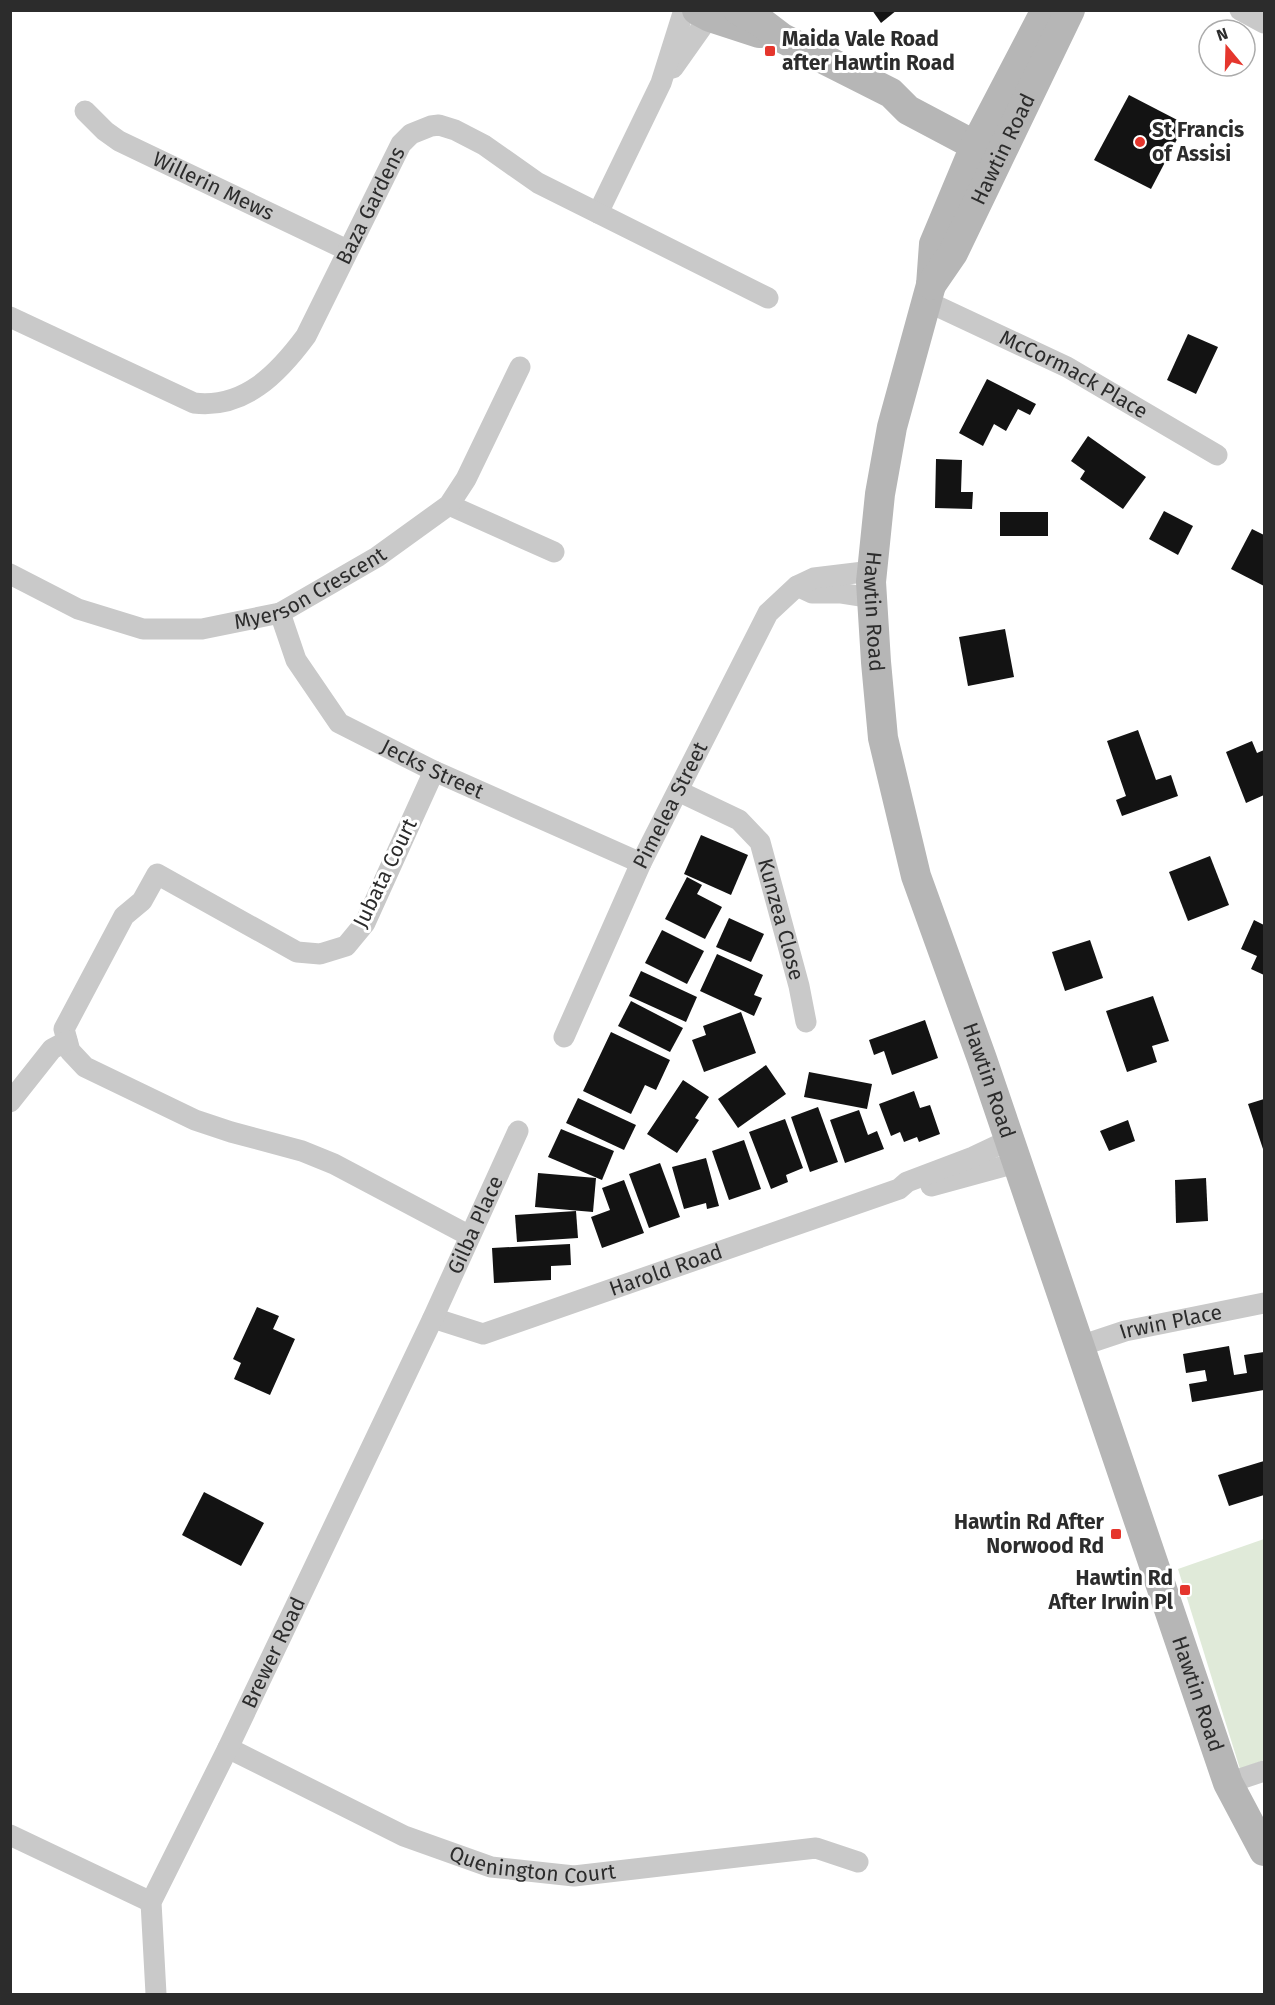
<svg xmlns="http://www.w3.org/2000/svg" width="1275" height="2005" viewBox="0 0 1275 2005" font-family="'Fira Sans',sans-serif">
<style>
.green{fill:#e0ead9}
.building{fill:#131313}
.lines{fill:none;stroke-linecap:round;stroke-linejoin:round}
.street{stroke:#c9c9c9;stroke-width:21}
.secondary{stroke:#b6b6b6;stroke-width:30}
.poi-dot{fill:#e5362d;stroke:#fff;stroke-width:2}
.labels{text-anchor:middle;dominant-baseline:central;stroke-width:6;stroke-linejoin:round;paint-order:stroke}
.poi-label{font-size:21px;font-weight:bold;fill:#2c2c2c;stroke:#fff;text-anchor:start}
.street-label{font-size:21px;fill:#2c2c2c;stroke:#fff}
</style>
<rect width="100%" height="100%" fill="#fff"/>
<path class="green" d="M 1264,1539 L 1264,1760 L 1240,1769 L 1178,1569 Z"/>
<g class="building">
<path d="M 872,10 L 897,10 L 881,23 Z"/>
<path d="M 1129,95 L 1185,124 L 1151,189 L 1094,160 Z"/>
<path d="M 1188,334 L 1218,347 L 1196,394 L 1167,380 Z"/>
<path d="M 987,379 L 1036,404 L 1030,415 L 1018,409 L 1006,431 L 994,424 L 983,446 L 959,433 Z"/>
<path d="M 1088,436 L 1146,477 L 1123,509 L 1080,479 L 1085,471 L 1071,461 Z"/>
<path d="M 936,459 L 962,460 L 961,492 L 973,492 L 972,509 L 935,508 Z"/>
<path d="M 1164,511 L 1193,526 L 1178,555 L 1149,539 Z"/>
<rect x="1000" y="512" width="48" height="24"/>
<path d="M 1252,529 L 1264,535 L 1264,586 L 1231,569 Z"/>
<path d="M 1005,629 L 1014,677 L 968,686 L 959,637 Z"/>
<path d="M 1138,730 L 1156,780 L 1171,775 L 1178,796 L 1122,816 L 1116,800 L 1126,796 L 1107,741 Z"/>
<path d="M 1252,741 L 1257,753 L 1264,750 L 1264,795 L 1246,803 L 1226,752 Z"/>
<path d="M 701,835 L 748,855 L 731,895 L 684,874 Z"/>
<path d="M 1210,856 L 1229,905 L 1188,921 L 1169,872 Z"/>
<path d="M 687,877 L 702,885 L 697,894 L 722,907 L 705,939 L 665,919 Z"/>
<path d="M 729,918 L 764,934 L 751,962 L 716,947 Z"/>
<path d="M 1254,920 L 1264,925 L 1264,975 L 1251,969 L 1257,956 L 1241,949 Z"/>
<path d="M 662,930 L 704,951 L 687,984 L 645,963 Z"/>
<path d="M 1090,940 L 1103,978 L 1065,991 L 1052,952 Z"/>
<path d="M 717,954 L 763,975 L 754,995 L 762,998 L 754,1016 L 700,991 Z"/>
<path d="M 641,971 L 697,997 L 686,1022 L 629,996 Z"/>
<path d="M 1153,996 L 1169,1041 L 1152,1046 L 1157,1062 L 1127,1072 L 1106,1011 Z"/>
<path d="M 631,1001 L 683,1028 L 670,1052 L 618,1026 Z"/>
<path d="M 741,1012 L 756,1053 L 704,1072 L 692,1040 L 706,1035 L 703,1026 Z"/>
<path d="M 925,1020 L 938,1058 L 892,1075 L 884,1051 L 874,1055 L 869,1040 Z"/>
<path d="M 611,1032 L 670,1060 L 656,1090 L 645,1085 L 631,1114 L 583,1091 Z"/>
<path d="M 766,1065 L 786,1094 L 738,1128 L 718,1099 Z"/>
<path d="M 809,1072 L 872,1084 L 867,1109 L 804,1097 Z"/>
<path d="M 683,1080 L 709,1097 L 695,1118 L 699,1120 L 677,1153 L 647,1134 Z"/>
<path d="M 914,1091 L 920,1108 L 930,1105 L 940,1134 L 919,1142 L 917,1137 L 904,1142 L 900,1132 L 891,1136 L 879,1104 Z"/>
<path d="M 578,1098 L 636,1125 L 624,1150 L 566,1123 Z"/>
<path d="M 1264,1099 L 1264,1152 L 1248,1104 Z"/>
<path d="M 818,1107 L 838,1162 L 810,1172 L 791,1117 Z"/>
<path d="M 859,1110 L 868,1135 L 877,1131 L 884,1149 L 845,1163 L 830,1120 Z"/>
<path d="M 785,1119 L 803,1168 L 786,1175 L 788,1182 L 771,1189 L 749,1132 Z"/>
<path d="M 1128,1120 L 1135,1141 L 1109,1151 L 1100,1131 Z"/>
<path d="M 561,1129 L 614,1151 L 602,1180 L 548,1157 Z"/>
<path d="M 744,1140 L 761,1189 L 729,1200 L 712,1151 Z"/>
<path d="M 706,1158 L 719,1206 L 707,1209 L 706,1203 L 684,1209 L 672,1167 Z"/>
<path d="M 660,1163 L 680,1217 L 649,1228 L 629,1174 Z"/>
<path d="M 538,1173 L 596,1178 L 593,1212 L 535,1207 Z"/>
<path d="M 1206,1178 L 1208,1221 L 1176,1223 L 1175,1180 Z"/>
<path d="M 624,1180 L 644,1233 L 602,1248 L 591,1217 L 610,1210 L 602,1188 Z"/>
<path d="M 576,1211 L 578,1238 L 517,1242 L 515,1215 Z"/>
<path d="M 570,1244 L 571,1265 L 551,1266 L 551,1280 L 494,1283 L 492,1248 Z"/>
<path d="M 257,1307 L 279,1316 L 273,1329 L 295,1339 L 270,1395 L 234,1379 L 241,1363 L 233,1359 Z"/>
<path d="M 1229,1346 L 1234,1375 L 1247,1373 L 1244,1355 L 1264,1352 L 1264,1390 L 1192,1402 L 1189,1384 L 1207,1381 L 1205,1370 L 1186,1373 L 1183,1354 Z"/>
<path d="M 1264,1461 L 1264,1495 L 1229,1506 L 1218,1475 Z"/>
<path d="M 204,1492 L 264,1523 L 241,1566 L 182,1535 Z"/>
</g>
<g class="lines">
<g class="street">
<path d="M 1240,10 L 1264,23"/>
<path d="M 673,68 L 714,10"/>
<path id="s1" d="M 85,111 L 105,131 L 119,141 L 347,250"/>
<path d="M 598,213 L 661,83 L 684,10"/>
<path id="s2" d="M 926,301 L 1067,367 L 1217,455"/>
<path id="s3" d="M 10,317 L 194,403 C 244,409 278,374 306,336 L 401,144 L 411,134 L 431,126 L 439,125 L 455,130 L 484,145 L 538,183 L 768,298"/>
<path d="M 449,505 L 554,552"/>
<path id="s4" d="M 10,574 L 78,609 L 143,629 L 202,629 L 280,613 L 377,557 L 449,505 L 466,479 L 520,367"/>
<path d="M 797,586 L 812,593 L 840,593 L 872,598"/>
<path id="s5" d="M 280,613 L 296,660 L 339,723 L 434,771 L 641,863"/>
<path d="M 434,771 L 365,923 L 346,946 L 320,954 L 297,952 L 157,874 L 142,901 L 124,916 L 64,1029 L 70,1051 L 85,1067 L 195,1120 L 231,1132 L 302,1151 L 334,1164 L 470,1236"/>
<path id="s6" d="M 678,791 L 739,820 L 760,842 L 799,986 L 806,1022"/>
<path id="s7" d="M 564,1037 L 641,863 L 768,613 L 797,586 L 814,578 L 872,571"/>
<path d="M 10,1102 L 52,1049 L 67,1041"/>
<path d="M 931,1186 L 1016,1163"/>
<path id="s8" d="M 433,1318 L 483,1334 L 899,1189 L 907,1182 L 973,1157 L 1009,1140"/>
<path id="s9" d="M 1080,1346 L 1125,1331 L 1264,1303"/>
<path id="s10" d="M 228,1748 L 404,1836 L 491,1867 L 574,1876 L 816,1848 L 858,1862"/>
<path d="M 1228,1783 L 1264,1771"/>
<path d="M 10,1835 L 151,1902"/>
<path id="s11" d="M 156,1994 L 151,1902 L 228,1748 L 433,1318 L 518,1131"/>
</g>
<g class="secondary">
<path d="M 697,10 L 710,17 L 759,33"/>
<path d="M 738,10 L 761,22 L 782,38 L 891,93 L 908,110 L 993,155"/>
<path id="s12" d="M 1046,10 L 975,146 L 934,244 L 931,285 L 892,427 L 880,494 L 871,582 L 876,662 L 883,738 L 916,876 L 982,1059 L 1228,1783 L 1264,1851"/>
<path id="s13" d="M 931,285 L 953,253 L 1070,10"/>
</g>
</g>
<g class="poi-dot">
<rect x="764" y="45" width="12" height="12" rx="3"/>
<circle cx="1140" cy="142" r="6"/>
<rect x="1110" y="1528" width="12" height="12" rx="3"/>
<rect x="1179" y="1584" width="12" height="12" rx="3"/>
</g>
<g class="labels">
<g class="poi-label">
<text x="782" y="39">Maida Vale Road<tspan x="782" dy="24">after Hawtin Road</tspan></text>
<text x="1152" y="130">St Francis<tspan x="1152" dy="24">of Assisi</tspan></text>
<text x="1104" y="1522" text-anchor="end">Hawtin Rd After<tspan x="1104" dy="24">Norwood Rd</tspan></text>
<text x="1173" y="1578" text-anchor="end">Hawtin Rd<tspan x="1173" dy="24">After Irwin Pl</tspan></text>
</g>
<g class="street-label">
<text stroke="none"><textPath href="#s13" startOffset="154">Hawtin Road</textPath></text>
<text stroke="none"><textPath href="#s1" startOffset="150">Willerin Mews</textPath></text>
<text stroke="none"><textPath href="#s3" startOffset="486">Baza Gardens</textPath></text>
<text stroke="none"><textPath href="#s2" startOffset="165">McCormack Place</textPath></text>
<text stroke="none"><textPath href="#s4" startOffset="320">Myerson Crescent</textPath></text>
<text stroke="none"><textPath href="#s12" startOffset="634">Hawtin Road</textPath></text>
<text stroke="none"><textPath href="#s5" startOffset="230">Jecks Street</textPath></text>
<text stroke="none"><textPath href="#s7" startOffset="255">Pimelea Street</textPath></text>
<text transform="translate(385 873) rotate(-64)">Jubata Court</text>
<text stroke="none"><textPath href="#s6" startOffset="178">Kunzea Close</textPath></text>
<text stroke="none"><textPath href="#s12" startOffset="1120">Hawtin Road</textPath></text>
<text stroke="none"><textPath href="#s11" startOffset="843">Gilba Place</textPath></text>
<text stroke="none"><textPath href="#s8" startOffset="246">Harold Road</textPath></text>
<text stroke="none"><textPath href="#s9" startOffset="94">Irwin Place</textPath></text>
<text stroke="none"><textPath href="#s11" startOffset="370">Brewer Road</textPath></text>
<text stroke="none"><textPath href="#s12" startOffset="1768">Hawtin Road</textPath></text>
<text stroke="none"><textPath href="#s10" startOffset="330">Quenington Court</textPath></text>
</g>
</g>
<rect width="1275" height="2005" fill="none" stroke="#2c2c2c" stroke-width="24"/>
<g transform="translate(1227 48) rotate(341)"><circle r="28" fill="#ffffff" stroke="#ababab" stroke-width="1.5"/>
<path d="M0-4.5L10 22L0 15L-10 22Z" fill="#e5362d"/>
<text y="-9" font-size="16" font-weight="bold" text-anchor="middle" fill="#2c2c2c">N</text>
</g>
</svg>
